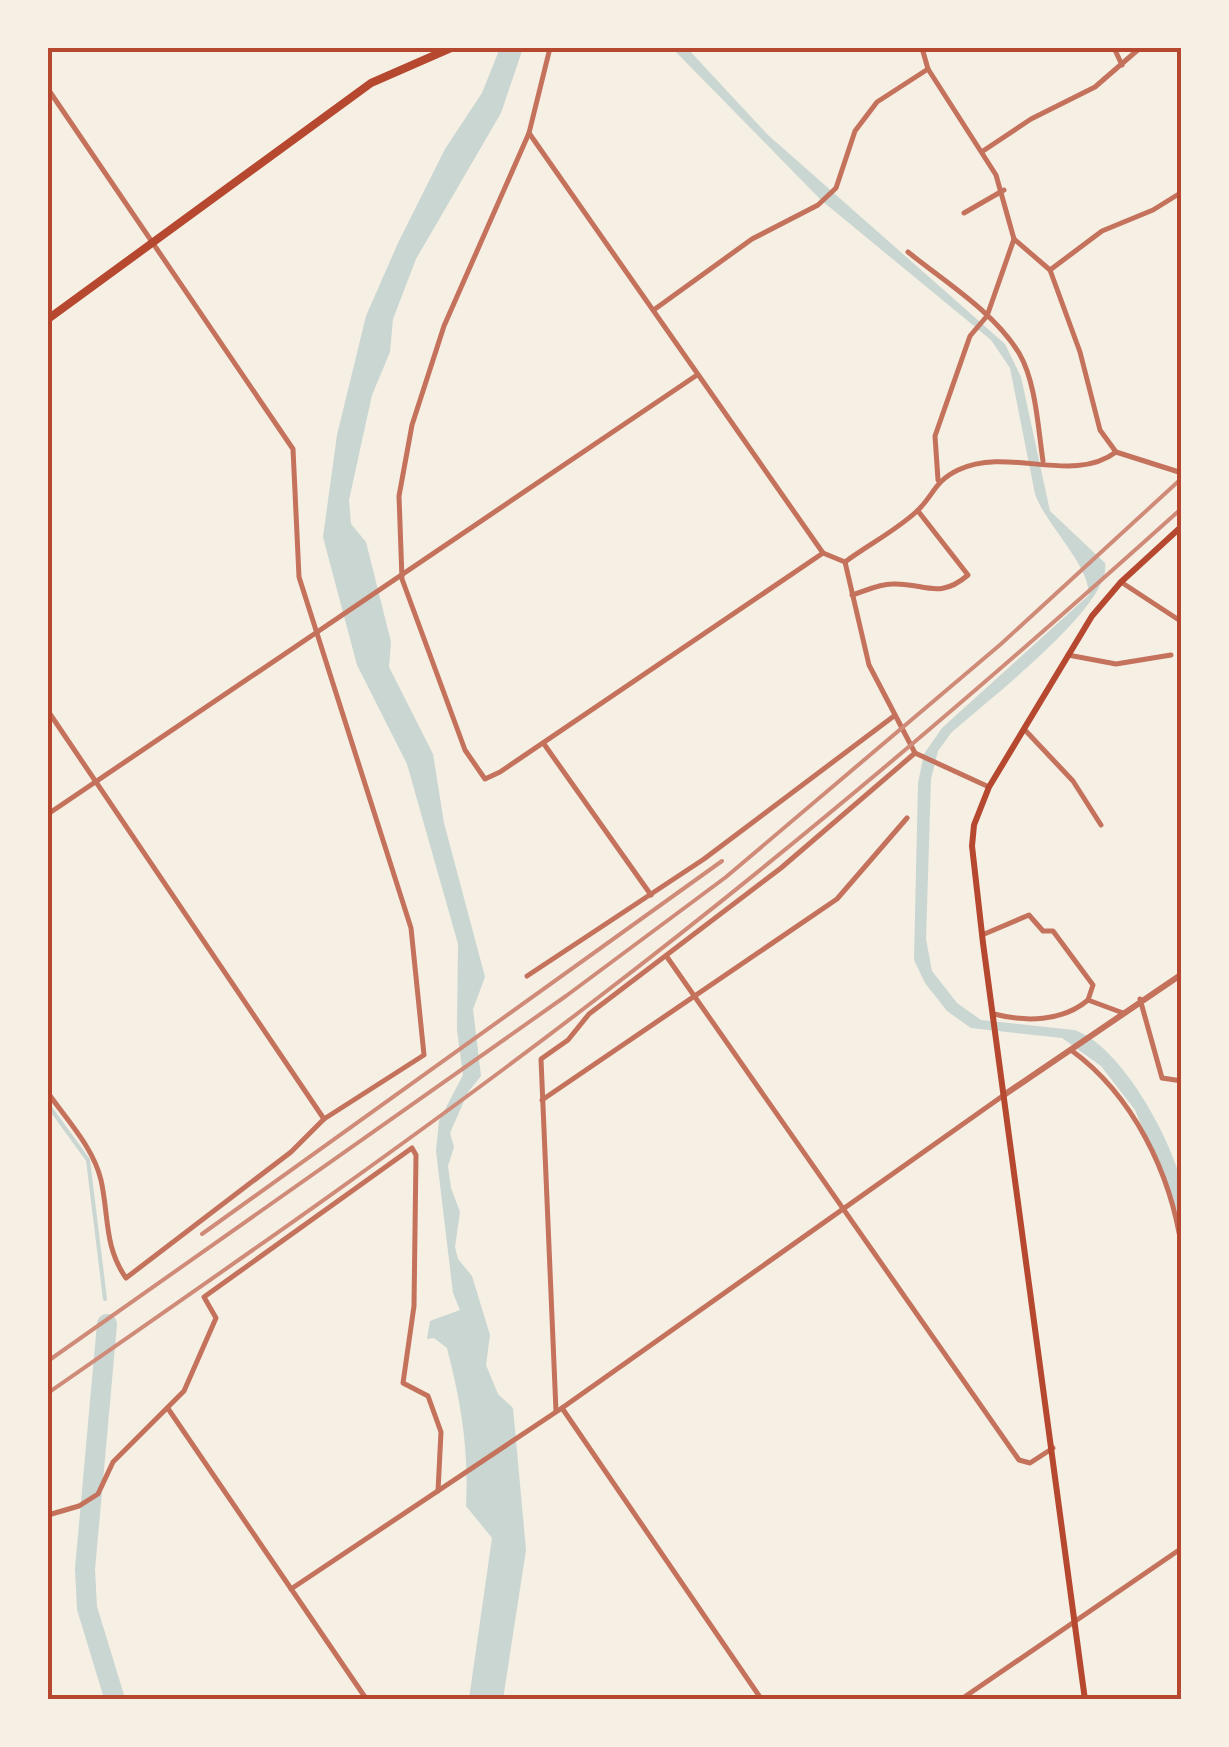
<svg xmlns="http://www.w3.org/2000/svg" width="1229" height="1747" viewBox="0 0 1229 1747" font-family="Mulish,sans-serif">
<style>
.water{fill:#c9d6d2}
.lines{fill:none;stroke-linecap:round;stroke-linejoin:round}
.stream{stroke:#c9d6d2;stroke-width:4}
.river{stroke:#c9d6d2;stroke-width:20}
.minor{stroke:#c5725c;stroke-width:5}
.tertiary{stroke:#c5725c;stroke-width:6}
.secondary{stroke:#b5482f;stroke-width:6}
.primary{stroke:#b5482f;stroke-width:8}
.rail{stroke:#cf8b77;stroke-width:4}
.neatline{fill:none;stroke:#b5482f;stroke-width:4}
</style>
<rect width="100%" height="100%" fill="#f6efe4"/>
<g class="water">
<path d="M 500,48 L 523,48 L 501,113 L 416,259 L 393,319 L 390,352 L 372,395 L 349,500 L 351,524 L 366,542 L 391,642 L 389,667 L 433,754 L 444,823 L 485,977 L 473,1009 L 481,1076 L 468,1092 L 450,1133 L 454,1147 L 448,1166 L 451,1188 L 460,1212 L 455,1247 L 458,1259 L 472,1276 L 490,1335 L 486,1365 L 498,1394 L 513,1408 L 526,1550 L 503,1699 L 469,1699 L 492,1538 L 466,1506 C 469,1448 461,1403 447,1348 L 434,1338 L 427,1339 L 430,1321 L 460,1310 L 453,1293 L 436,1151 L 439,1121 L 463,1075 L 457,1030 L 458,944 L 407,764 L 357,665 L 323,537 L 337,435 L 366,316 L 398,243 L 445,149 L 482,93 Z"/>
<path d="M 672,48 L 687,48 L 768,135 L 1005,344 L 1021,377 L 1050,511 L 1105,563 C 1113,605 984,703 951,733 L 938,751 L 931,779 L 926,939 L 932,971 L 957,1003 L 981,1020 L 1074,1030 C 1120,1045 1169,1135 1181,1181 C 1184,1193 1181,1208 1181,1220 L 1135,1110 L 1101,1066 L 1062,1038 L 971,1028 L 947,1011 L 925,983 L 914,960 L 918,783 L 924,754 L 942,728 L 1089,595 C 1089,564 1046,525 1035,494 L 1010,368 L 991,340 L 821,200 Z"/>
</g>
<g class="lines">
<path class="stream" d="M 48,1105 L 88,1160 L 105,1299"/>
<path class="river" d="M 107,1324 L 85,1569 L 87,1608 L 115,1700"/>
<g class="minor">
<path d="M 550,48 L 529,133 L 444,326 L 412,425 L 399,496 L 402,579 L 465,750 L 485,779 L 500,772 L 823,553"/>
<path d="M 922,48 L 928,69 L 996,175 L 1014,239 L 987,316 L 970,336 L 935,436 L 938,480"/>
<path d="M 1114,48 L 1122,65"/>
<path d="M 48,89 L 293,449 L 299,577 L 411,928 L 424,1055 L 324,1119 L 291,1152 L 126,1278 C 104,1247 109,1216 101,1180 C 93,1147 67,1120 48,1093"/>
<path d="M 529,133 L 823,553 L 845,562"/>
<path d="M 983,151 L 1031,119 L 1095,87 L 1140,48"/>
<path d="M 964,213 L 1004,190"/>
<path d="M 1014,239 L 1050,270 L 1080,352 L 1100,430 L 1116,452 L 1182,473"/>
<path d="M 908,252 C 945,282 993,311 1019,353 C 1036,382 1038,428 1043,461"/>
<path d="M 1050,270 L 1102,231 L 1153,210 L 1182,192"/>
<path d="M 655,309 L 752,239 L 818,205 L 836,188 L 855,131 L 877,102 L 928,69"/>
<path d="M 845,562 C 868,545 895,531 916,512 C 934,496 933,482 958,470 C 1009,446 1072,485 1116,452"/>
<path d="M 845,562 L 869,665 L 915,753 L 989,787"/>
<path d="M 1121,582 L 1182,622"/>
<path d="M 852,595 C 865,591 879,584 892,584 C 923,582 938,601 968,575 L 918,511"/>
<path d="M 1068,655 L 1116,664 L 1171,655"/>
<path d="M 48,711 L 324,1119"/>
<path d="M 1024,729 L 1073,781 L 1101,825"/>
<path d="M 544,744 L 651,895"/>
<path d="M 48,814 L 697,375"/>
<path d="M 982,935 L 1029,915 L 1043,931 L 1053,931 L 1093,985 L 1088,1000 C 1062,1022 1025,1022 994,1014"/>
<path d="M 667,957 L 1019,1460 L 1030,1463 L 1053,1448"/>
<path d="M 527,976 L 704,859 L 894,716"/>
<path d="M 1140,999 L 1162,1078 L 1182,1081"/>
<path d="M 1088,1000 L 1123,1013"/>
<path d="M 1071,1050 C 1133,1095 1171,1173 1182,1250"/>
<path d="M 542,1100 L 837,899 L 907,818"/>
<path d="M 562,1408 L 762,1700"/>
<path d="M 169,1410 L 367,1700"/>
<path d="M 556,1411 L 541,1059 L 568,1040 L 589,1014 L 781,868 L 915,753"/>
<path d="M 48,1515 L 79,1506 L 98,1494 L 113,1462 L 184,1391 L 216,1318 L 204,1297 L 412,1148 L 416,1155 L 414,1306 L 403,1383 L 428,1396 L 441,1432 L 438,1491"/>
<path d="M 291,1589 L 562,1408 L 1004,1095"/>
<path d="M 960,1700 L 1182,1548"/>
</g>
<path class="tertiary" d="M 1004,1095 L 1182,974"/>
<path class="secondary" d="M 1085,1700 L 983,943 L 972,846 L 974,825 L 989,787 L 1092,616 L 1121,582 L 1182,526"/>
<path class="primary" d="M 48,319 L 371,83 L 451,48"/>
<g class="rail">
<path d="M 202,1234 L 722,861"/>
<path d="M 48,1361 L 566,996 L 726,877 L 1001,644 L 1182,478"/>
<path d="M 48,1393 C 232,1265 417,1137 595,1000 C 798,845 992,679 1182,508"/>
</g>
</g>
<rect width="1229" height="1747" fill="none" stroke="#f6efe4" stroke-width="100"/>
<rect x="50" y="50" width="1129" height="1647" class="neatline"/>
</svg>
